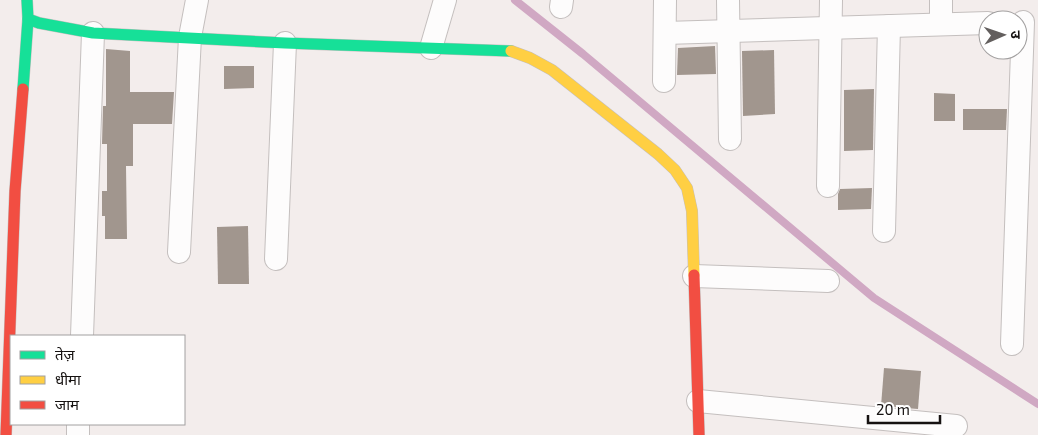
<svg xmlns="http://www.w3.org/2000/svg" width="1038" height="435" viewBox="0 0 1038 435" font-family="'Exo 2','Noto Sans Devanagari',sans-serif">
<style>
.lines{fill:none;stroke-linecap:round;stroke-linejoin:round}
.stream{stroke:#d0a8c3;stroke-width:8}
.building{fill:#a1968e}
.street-casing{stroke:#c4bfbe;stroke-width:24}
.fast-casing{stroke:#c4bfbe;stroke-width:12}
.slow-casing{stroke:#c4bfbe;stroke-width:12}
.jam-casing{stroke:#c4bfbe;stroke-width:12}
.street{stroke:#fdfcfc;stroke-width:22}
.fast{stroke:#16e098;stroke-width:11}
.slow{stroke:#ffcf43;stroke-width:11}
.jam{stroke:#f24e42;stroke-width:11}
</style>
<rect width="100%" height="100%" fill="#f3edec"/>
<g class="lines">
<path class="stream" d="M 515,0 L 583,54 L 874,298 L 1038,404"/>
</g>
<g class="building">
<path d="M 715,46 L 716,74 L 677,75 L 678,48 Z"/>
<path d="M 106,49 L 130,51 L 130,92 L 174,92 L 172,124 L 133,124 L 133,166 L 126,166 L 127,239 L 105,239 L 105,216 L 102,216 L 102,191 L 107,191 L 107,144 L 102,144 L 103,106 L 106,106 Z"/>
<path d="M 774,50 L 775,114 L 743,116 L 742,51 Z"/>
<path d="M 224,66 L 254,66 L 254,88 L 224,89 Z"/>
<path d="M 874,89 L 873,150 L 844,151 L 844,90 Z"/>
<path d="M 934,93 L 955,94 L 955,121 L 934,121 Z"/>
<path d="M 963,109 L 1007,109 L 1006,130 L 963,130 Z"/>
<path d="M 872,188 L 871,209 L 838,210 L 838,194 L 840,189 Z"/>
<path d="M 248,226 L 249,284 L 218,284 L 217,227 Z"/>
<path d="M 884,368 L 921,371 L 918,409 L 881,406 Z"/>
</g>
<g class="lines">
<g class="street-casing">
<g id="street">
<path d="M 728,0 L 730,139"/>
<path d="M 561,7 L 562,0"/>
<path d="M 941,24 L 941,0"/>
<path d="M 665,33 L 988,23"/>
<path d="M 431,48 L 445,0"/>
<path d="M 664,81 L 665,0"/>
<path d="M 828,186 L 831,0"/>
<path d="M 884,231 L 889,26"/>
<path d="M 179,252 L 190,37 L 197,0"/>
<path d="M 276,259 L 285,43"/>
<path d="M 694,276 L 828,281"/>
<path d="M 82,336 L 93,33"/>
<path d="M 1012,344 L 1023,22"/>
<path d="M 698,401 L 956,426"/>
<path d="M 78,435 L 78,424"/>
</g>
</g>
<g class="fast-casing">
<g id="fast">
<path d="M 27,0 L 28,19 L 39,23 L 93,33 L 285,43 L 511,51"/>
<path d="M 23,89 L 28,19"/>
</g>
</g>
<g class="slow-casing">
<path id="slow" d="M 511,51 L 530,58 L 552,70 L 658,154 L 675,170 L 687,188 L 692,211 L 694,275"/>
</g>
<g class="jam-casing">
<g id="jam">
<path d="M 694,275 L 699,435"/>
<path d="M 6,435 L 15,191 L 23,89"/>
</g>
</g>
<use href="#street" class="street"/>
<use href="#fast" class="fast"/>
<use href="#slow" class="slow"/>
<use href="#jam" class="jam"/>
</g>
<rect x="10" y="335" width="175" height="90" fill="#ffffff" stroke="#a2a0a0"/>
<rect x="20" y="351" width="25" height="8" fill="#16e098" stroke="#a2a0a0"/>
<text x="55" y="360" font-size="15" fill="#161211">तेज़</text>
<rect x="20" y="376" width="25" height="8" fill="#ffcf43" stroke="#a2a0a0"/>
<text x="55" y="385" font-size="15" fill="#161211">धीमा</text>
<rect x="20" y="401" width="25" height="8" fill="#f24e42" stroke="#a2a0a0"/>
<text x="55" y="410" font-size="15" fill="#161211">जाम</text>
<g transform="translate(1003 35) rotate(88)"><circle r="24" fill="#ffffff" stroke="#a2a0a0"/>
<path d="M0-4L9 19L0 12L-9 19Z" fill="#635f5e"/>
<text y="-8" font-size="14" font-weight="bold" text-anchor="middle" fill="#161211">उ</text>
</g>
<path d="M868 415v8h72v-8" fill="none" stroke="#161211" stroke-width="2.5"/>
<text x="876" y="415" font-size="15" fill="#161211" stroke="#ffffff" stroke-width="4" paint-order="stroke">20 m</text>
</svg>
